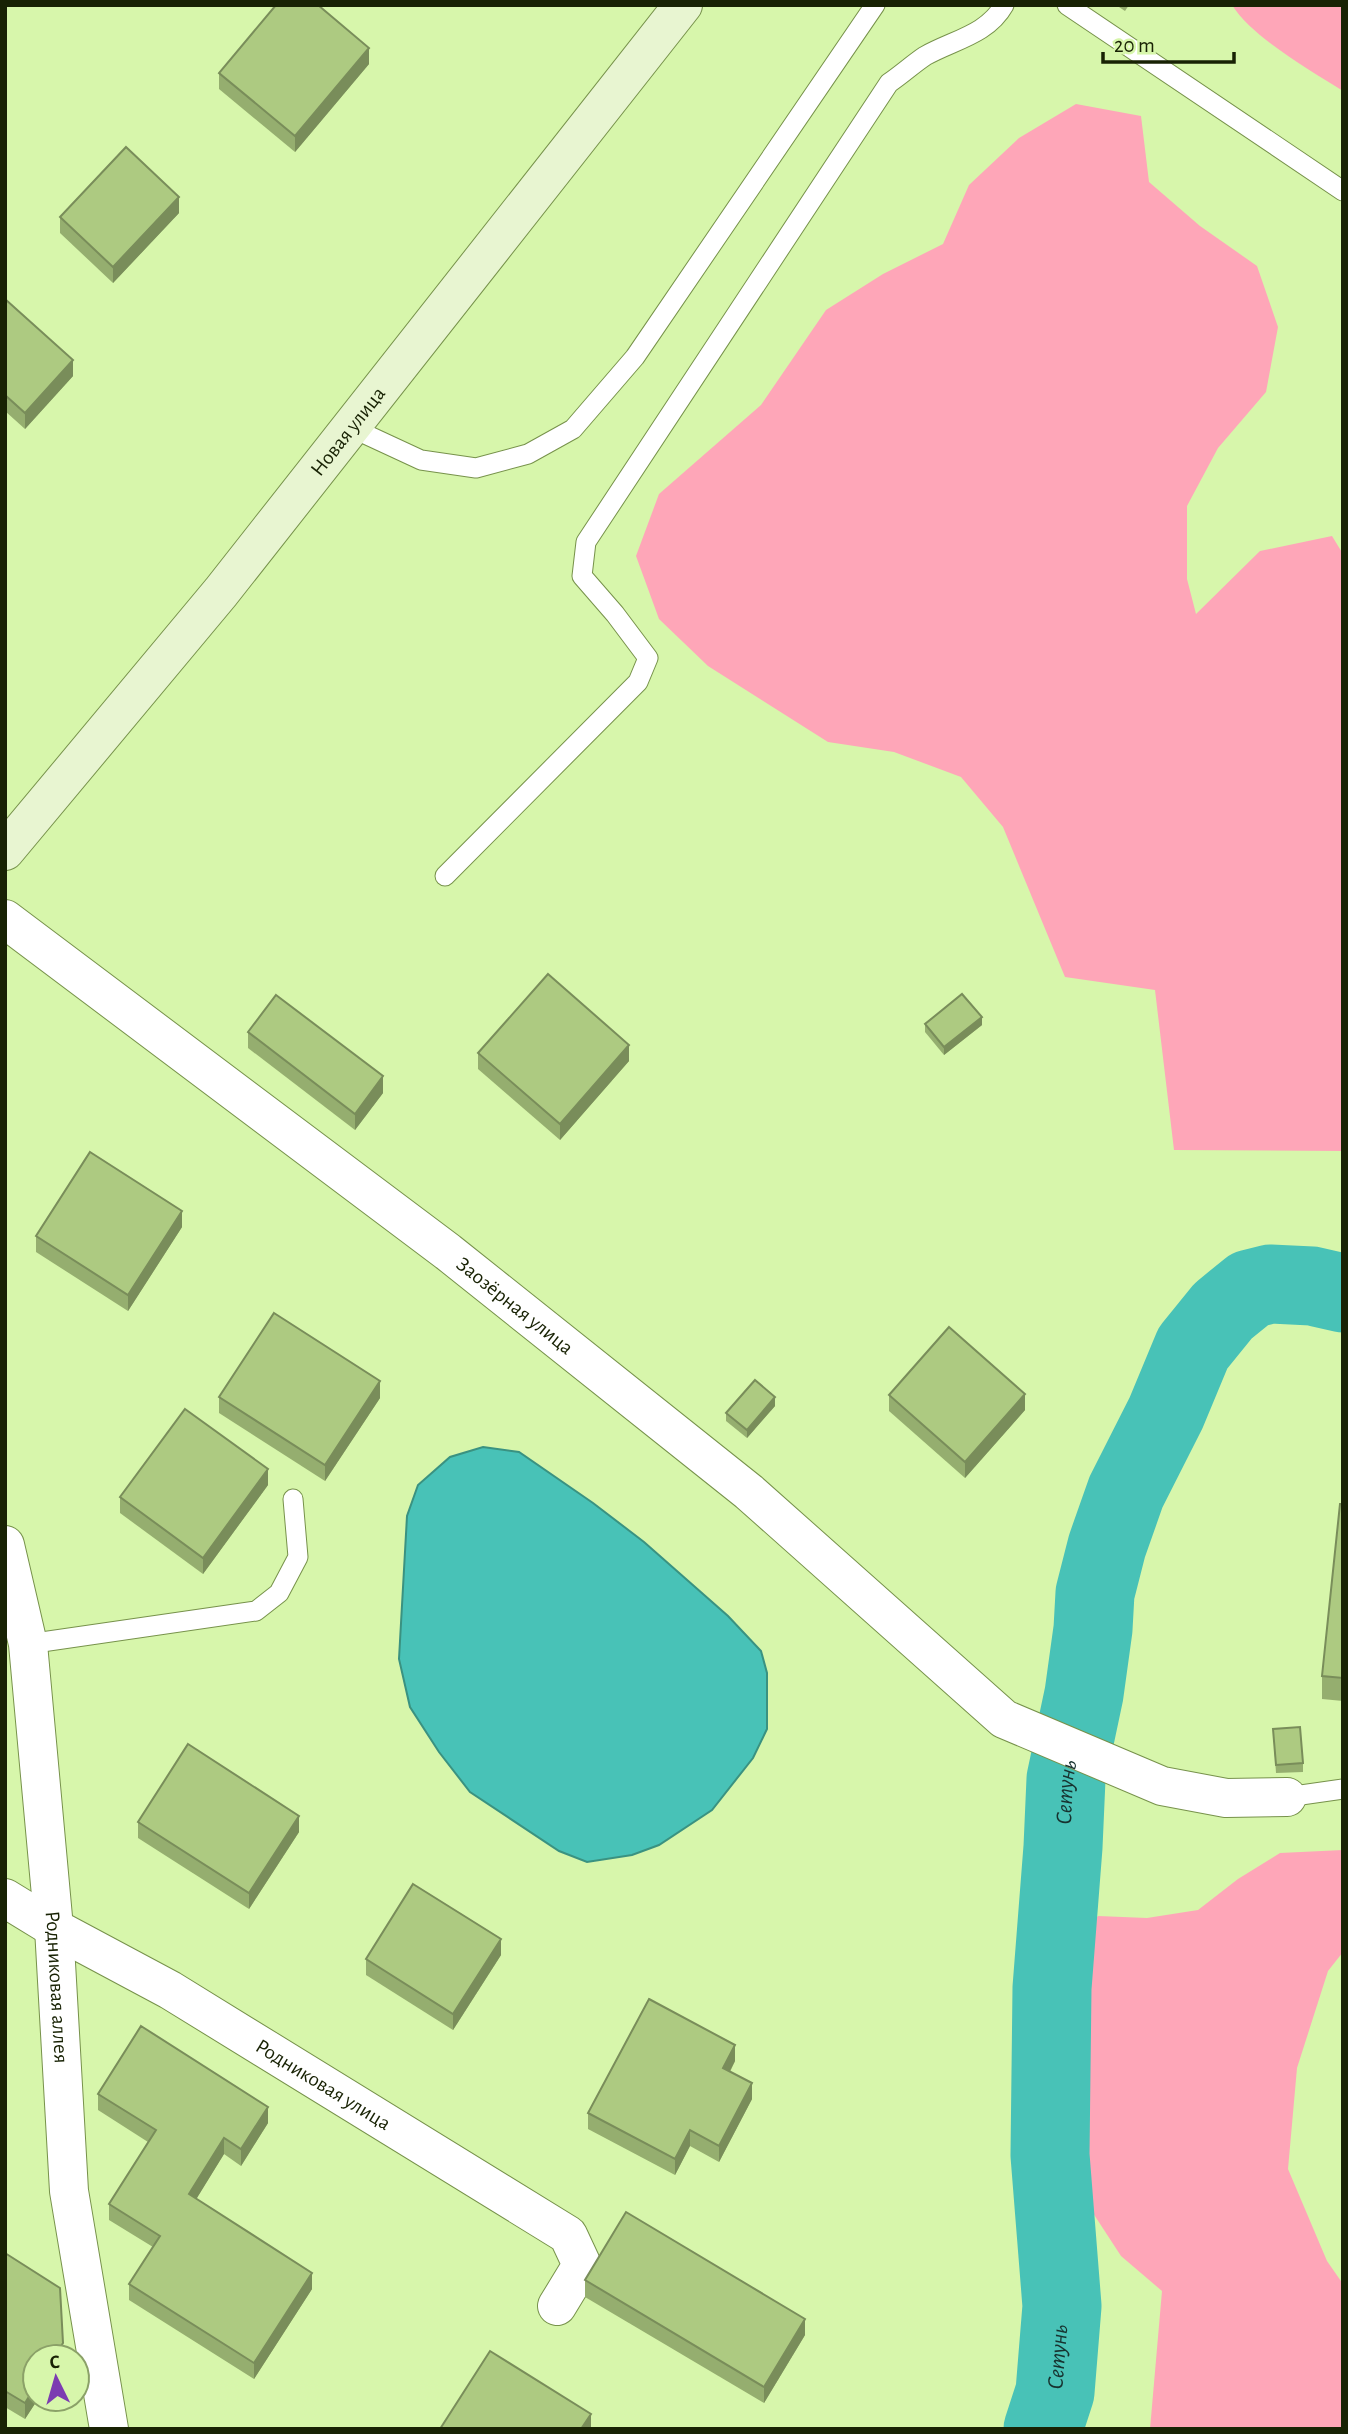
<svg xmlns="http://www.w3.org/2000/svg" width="1348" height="2434" viewBox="0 0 1348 2434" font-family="'Alegreya Sans',sans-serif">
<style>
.green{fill:#fea6b8}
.water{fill:#48c2b7;stroke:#3a9281;stroke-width:2}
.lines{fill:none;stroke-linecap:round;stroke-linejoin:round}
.river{stroke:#48c2b7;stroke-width:79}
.lane-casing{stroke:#77924b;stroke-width:21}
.street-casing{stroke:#77924b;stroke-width:40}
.secondary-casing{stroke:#77924b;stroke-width:40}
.lane{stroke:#fff;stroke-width:19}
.street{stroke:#fff;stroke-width:38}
.secondary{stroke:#e8f5d1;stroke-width:38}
.wall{fill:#95ae6f}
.shaded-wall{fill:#798d5a}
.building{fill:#adca81;stroke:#798d5a;stroke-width:2}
.labels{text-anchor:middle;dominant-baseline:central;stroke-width:7;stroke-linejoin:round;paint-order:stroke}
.street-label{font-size:21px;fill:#182204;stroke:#d7f6ab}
.water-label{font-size:23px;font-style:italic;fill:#17322f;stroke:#d7f6ab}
</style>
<rect width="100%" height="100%" fill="#d7f6ab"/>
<g class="green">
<path d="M 1232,5 L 1343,5 L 1343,91 C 1310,70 1253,38 1232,5 Z"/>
<path d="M 1076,104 L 1141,116 L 1149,182 L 1200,226 L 1257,266 L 1278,327 L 1266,392 L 1218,448 L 1187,506 L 1187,579 L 1196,614 L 1260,551 L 1332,536 L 1343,554 L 1343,1151 L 1174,1150 L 1155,990 L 1065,977 L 1003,827 L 961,777 L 894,752 L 828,742 L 708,666 L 659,619 L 636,556 L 659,494 L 761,405 L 826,310 L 883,274 L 943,244 L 969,185 L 1019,138 Z"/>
<path d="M 1343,1850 L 1343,1952 L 1328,1971 L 1297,2068 L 1288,2169 L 1327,2261 L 1343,2284 L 1343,2429 L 1150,2429 L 1162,2291 L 1121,2256 L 1091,2210 L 1077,2160 L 1073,1958 L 1098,1916 L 1147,1918 L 1198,1910 L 1238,1879 L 1280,1853 Z"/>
</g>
<path class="water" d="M 483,1447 L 519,1452 L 593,1503 L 644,1542 L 728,1616 L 761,1651 L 767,1673 L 767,1729 L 753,1758 L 712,1810 L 659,1845 L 632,1855 L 587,1862 L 559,1851 L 470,1792 L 439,1752 L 410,1707 L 399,1659 L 407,1516 L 418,1485 L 450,1457 Z"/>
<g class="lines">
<path class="river" id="s1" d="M 1043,2429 L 1055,2392 L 1062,2306 L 1050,2155 L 1052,1988 L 1063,1847 L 1066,1779 L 1084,1694 L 1093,1629 L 1095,1593 L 1107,1546 L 1126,1492 L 1166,1413 L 1193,1348 L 1223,1311 L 1250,1289 L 1270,1284 L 1312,1286 L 1343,1293"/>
<g class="lane-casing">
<g id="lane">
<path d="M 1067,5 L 1343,191"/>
<path d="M 352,428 L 421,460 L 476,468 L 528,454 L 573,429 L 635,357 L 875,5"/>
<path d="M 445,876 L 638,682 L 648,658 L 615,614 L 582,576 L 586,542 L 889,83 C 901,75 913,64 925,56 C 953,40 987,35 1004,5"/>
<path d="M 28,1644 L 256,1611 L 279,1593 L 298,1557 L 293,1499"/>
<path d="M 1287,1797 L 1343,1789"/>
</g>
</g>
<g class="street-casing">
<g id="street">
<path id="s2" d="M 5,919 L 448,1252 L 749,1492 L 1004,1719 L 1162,1786 L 1226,1798 L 1287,1797"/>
<path id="s3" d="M 5,1545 L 28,1644 L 54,1928 L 69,2191 L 109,2429"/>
<path id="s4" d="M 5,1898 L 54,1928 L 170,1990 L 568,2235 L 582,2265 L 557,2306"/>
</g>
</g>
<g class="secondary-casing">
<g id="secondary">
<path id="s5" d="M 5,851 L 221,592 L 683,5"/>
</g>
</g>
<use href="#lane" class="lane"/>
<use href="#street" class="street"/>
<use href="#secondary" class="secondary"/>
</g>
<g class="wall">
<path d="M 1116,5 L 1129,5 L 1125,11 Z"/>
<path d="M 369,64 L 295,152 L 219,89 L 219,73 Z"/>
<path d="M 179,213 L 113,283 L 60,233 L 60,217 Z"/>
<path d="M 5,299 L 73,376 L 25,429 L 5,411 Z"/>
<path d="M 925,1024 L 982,1025 L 944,1055 L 925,1032 Z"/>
<path d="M 248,1032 L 383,1093 L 355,1130 L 248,1048 Z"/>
<path d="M 478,1053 L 629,1061 L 560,1140 L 478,1069 Z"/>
<path d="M 182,1227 L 128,1311 L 36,1252 L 36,1236 Z"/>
<path d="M 889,1395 L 1025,1410 L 965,1478 L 889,1411 Z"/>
<path d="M 219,1397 L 380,1398 L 325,1481 L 219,1413 Z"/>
<path d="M 775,1406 L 747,1438 L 726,1421 L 726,1413 Z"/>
<path d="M 268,1485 L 203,1574 L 120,1513 L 120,1497 Z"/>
<path d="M 1343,1504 L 1343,1701 L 1322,1699 L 1322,1676 Z"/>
<path d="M 1273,1729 L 1303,1763 L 1303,1772 L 1276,1773 Z"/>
<path d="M 138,1822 L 299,1832 L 249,1909 L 138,1838 Z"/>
<path d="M 501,1955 L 453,2030 L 366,1975 L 366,1959 Z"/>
<path d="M 735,2061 L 730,2072 L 752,2099 L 719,2162 L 690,2146 L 675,2175 L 588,2129 L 588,2113 Z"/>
<path d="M 98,2094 L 268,2123 L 241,2166 L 224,2154 L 196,2199 L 312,2289 L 254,2379 L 129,2300 L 129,2284 L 153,2247 L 109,2220 L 109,2204 L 148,2142 L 98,2110 Z"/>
<path d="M 5,2253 L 63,2357 L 35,2399 L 38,2399 L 25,2419 L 5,2407 Z"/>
<path d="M 585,2280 L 805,2335 L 764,2403 L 585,2297 Z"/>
</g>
<g class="shaded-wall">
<path d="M 369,48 L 369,64 L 295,152 L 295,136 Z"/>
<path d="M 179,197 L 179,213 L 113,283 L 113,267 Z"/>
<path d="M 73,360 L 73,376 L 25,429 L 25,413 Z"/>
<path d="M 982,1017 L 982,1025 L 944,1055 L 944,1047 Z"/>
<path d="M 629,1045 L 629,1061 L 560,1140 L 560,1124 Z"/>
<path d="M 383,1076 L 383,1093 L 355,1130 L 355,1114 Z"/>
<path d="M 182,1211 L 182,1227 L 128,1311 L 128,1295 Z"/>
<path d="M 380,1381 L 380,1398 L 325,1481 L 325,1465 Z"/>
<path d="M 1025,1394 L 1025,1410 L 965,1478 L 965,1462 Z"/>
<path d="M 775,1397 L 775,1406 L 747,1438 L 747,1430 Z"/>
<path d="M 268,1469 L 268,1485 L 203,1574 L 203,1558 Z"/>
<path d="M 299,1816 L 299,1832 L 249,1909 L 249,1893 Z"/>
<path d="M 501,1939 L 501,1955 L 453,2030 L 453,2014 Z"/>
<path d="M 735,2045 L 735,2061 L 723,2084 L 723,2068 Z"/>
<path d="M 752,2083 L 752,2099 L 719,2162 L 719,2146 Z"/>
<path d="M 268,2107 L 268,2123 L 241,2166 L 241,2149 Z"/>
<path d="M 690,2130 L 690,2146 L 675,2175 L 675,2159 Z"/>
<path d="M 224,2138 L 224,2154 L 189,2211 L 189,2194 Z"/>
<path d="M 312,2273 L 312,2289 L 254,2379 L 254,2363 Z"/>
<path d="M 805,2319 L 805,2335 L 764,2403 L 764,2387 Z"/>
<path d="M 63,2343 L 63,2357 L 54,2357 Z"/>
<path d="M 35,2387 L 35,2399 L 38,2399 L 25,2419 L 25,2403 Z"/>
<path d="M 591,2414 L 591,2429 L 581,2429 Z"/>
</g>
<g class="building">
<path d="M 276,5 L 318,5 L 369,48 L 295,136 L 219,73 Z"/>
<path d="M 126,147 L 179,197 L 113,267 L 60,217 Z"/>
<path d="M 5,299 L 73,360 L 25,413 L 5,395 Z"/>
<path d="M 548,974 L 629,1045 L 560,1124 L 478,1053 Z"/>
<path d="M 962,994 L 982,1017 L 944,1047 L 925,1024 Z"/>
<path d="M 276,995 L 383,1076 L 355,1114 L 248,1032 Z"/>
<path d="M 90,1152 L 182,1211 L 128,1295 L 36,1236 Z"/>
<path d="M 274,1313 L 380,1381 L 325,1465 L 219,1397 Z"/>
<path d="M 949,1327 L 1025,1394 L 965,1462 L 889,1395 Z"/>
<path d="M 755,1380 L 775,1397 L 747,1430 L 726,1413 Z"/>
<path d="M 185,1409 L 268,1469 L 203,1558 L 120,1497 Z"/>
<path d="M 1340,1504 L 1343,1504 L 1343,1678 L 1322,1676 Z"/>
<path d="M 1300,1727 L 1303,1763 L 1276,1765 L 1273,1729 Z"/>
<path d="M 188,1744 L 299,1816 L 249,1893 L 138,1822 Z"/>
<path d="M 413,1884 L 501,1939 L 453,2014 L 366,1959 Z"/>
<path d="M 649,1999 L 735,2045 L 723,2068 L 752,2083 L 719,2146 L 690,2130 L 675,2159 L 588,2113 Z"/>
<path d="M 141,2026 L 268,2107 L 241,2149 L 224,2138 L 189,2194 L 312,2273 L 254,2363 L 129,2284 L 160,2236 L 109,2204 L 156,2130 L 98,2094 Z"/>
<path d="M 626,2212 L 805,2319 L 764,2387 L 585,2280 Z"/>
<path d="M 5,2253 L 60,2288 L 63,2343 L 54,2357 L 35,2357 L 35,2387 L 25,2403 L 5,2391 Z"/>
<path d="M 490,2351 L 591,2414 L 581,2429 L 440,2429 Z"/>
</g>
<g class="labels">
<g class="street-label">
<text stroke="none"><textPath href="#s5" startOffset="542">Новая улица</textPath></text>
<text stroke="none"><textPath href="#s2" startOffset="640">Заозёрная улица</textPath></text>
<text stroke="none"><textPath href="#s3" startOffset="446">Родниковая аллея</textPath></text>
<text stroke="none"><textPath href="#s4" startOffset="369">Родниковая улица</textPath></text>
</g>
<g class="water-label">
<text stroke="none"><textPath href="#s1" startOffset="640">Сетунь</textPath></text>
<text stroke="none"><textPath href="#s1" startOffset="74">Сетунь</textPath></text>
</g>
</g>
<rect width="1348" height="2434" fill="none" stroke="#182204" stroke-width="14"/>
<g transform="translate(56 2378) rotate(355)"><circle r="33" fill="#d7f6ab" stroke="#8ba168" stroke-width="2"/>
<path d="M0-5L12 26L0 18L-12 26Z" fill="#7c3cb1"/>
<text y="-10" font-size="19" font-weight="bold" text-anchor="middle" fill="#182204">С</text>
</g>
<path d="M1103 52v10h131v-10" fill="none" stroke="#182204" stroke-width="3.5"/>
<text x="1114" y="52" font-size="21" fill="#182204" stroke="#d7f6ab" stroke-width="5" paint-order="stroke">20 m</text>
</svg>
